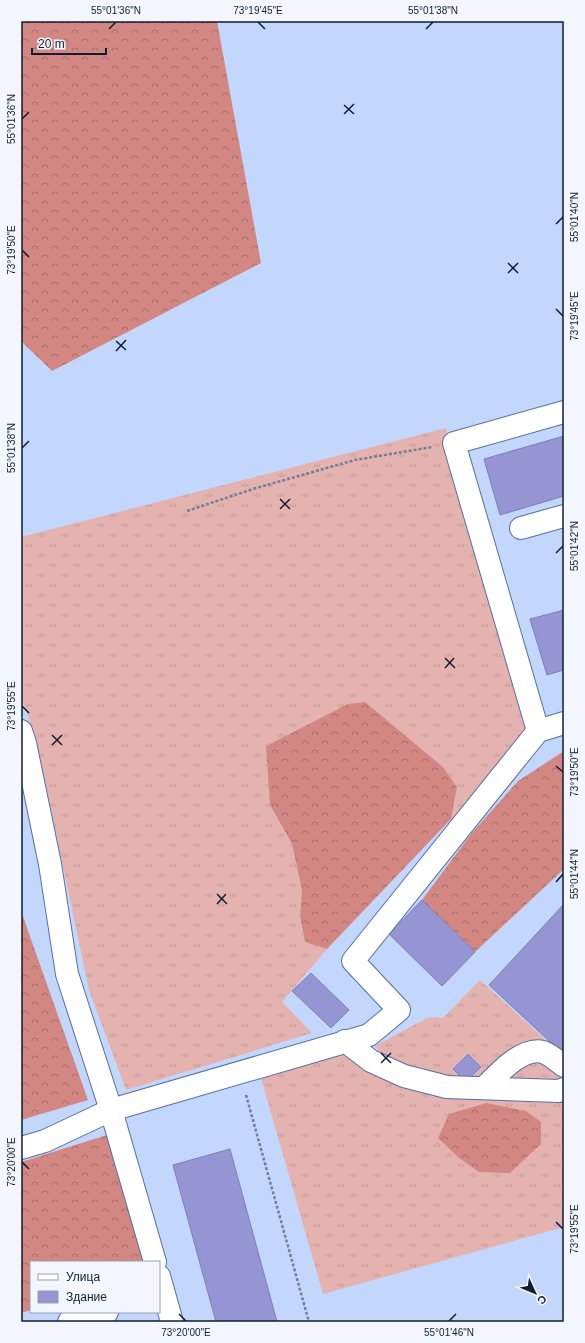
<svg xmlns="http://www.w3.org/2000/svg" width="585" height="1343" viewBox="0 0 585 1343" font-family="Helvetica,sans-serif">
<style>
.grass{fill:url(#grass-tufts);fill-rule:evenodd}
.forest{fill:url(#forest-crowns)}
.building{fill:#9595d4;stroke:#7e7ebb}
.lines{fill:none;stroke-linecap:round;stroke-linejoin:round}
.minor-casing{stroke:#536fa5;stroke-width:24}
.path{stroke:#707f9d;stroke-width:2.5;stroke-dasharray:3 2;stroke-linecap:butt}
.minor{stroke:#fff;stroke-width:22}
.ticks{fill:none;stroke:#121d33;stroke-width:1.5}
.neatline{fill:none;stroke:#121d33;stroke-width:1.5}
.ticks-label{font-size:10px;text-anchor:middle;fill:#121d33}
</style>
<defs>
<pattern id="grass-tufts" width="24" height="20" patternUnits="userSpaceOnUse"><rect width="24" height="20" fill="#e4b3af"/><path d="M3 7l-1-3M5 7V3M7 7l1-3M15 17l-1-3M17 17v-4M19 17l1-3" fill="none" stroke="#c39a97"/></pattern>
<pattern id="forest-crowns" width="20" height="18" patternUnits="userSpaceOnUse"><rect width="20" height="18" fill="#d38783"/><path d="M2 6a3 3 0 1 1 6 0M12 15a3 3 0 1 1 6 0" fill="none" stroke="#aa6e6c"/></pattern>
</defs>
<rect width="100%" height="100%" fill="#c3d6fb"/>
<g class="grass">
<path d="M 446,428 L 529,733 L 458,824 L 451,819 L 457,787 L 443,767 L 409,740 L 270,805 L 292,844 L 302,891 L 300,916 L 305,942 L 327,949 L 282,1002 L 312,1033 L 126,1090 L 89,990 L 37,743 L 21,696 L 21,537 Z"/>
<path d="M 480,980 L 548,1042 L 482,1087 L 467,1083 L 482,1067 L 468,1053 L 452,1069 L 461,1078 C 438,1075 415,1073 394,1063 C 387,1060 380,1052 375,1046 L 427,1018 L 436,1017 L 443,1018 Z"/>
<path d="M 344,1047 L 369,1065 L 564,1093 L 564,1227 L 323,1294 L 259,1071 ZM 486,1103 L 438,1138 L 450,1114 Z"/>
<path d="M 528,1053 L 564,1067 L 564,1088 L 486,1088 Z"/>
</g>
<g class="forest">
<path d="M 21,21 L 217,21 L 261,263 L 52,371 L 21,341 Z"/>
<path d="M 365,702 L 443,767 L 457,787 L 451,819 L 327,949 L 305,942 L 300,916 L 302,891 L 292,844 L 270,805 L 266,746 L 348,704 Z"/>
<path d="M 564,751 L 564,869 L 475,952 L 422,900 L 471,834 L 518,781 Z"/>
<path d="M 21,911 L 88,1100 L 21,1120 Z"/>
<path d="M 486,1103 L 526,1111 L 541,1122 L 541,1144 L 510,1173 L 479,1172 L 459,1158 L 438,1138 L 449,1114 Z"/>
<path d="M 107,1135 L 145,1262 L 31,1262 L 31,1310 L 21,1313 L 21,1162 Z"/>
</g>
<g class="building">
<path d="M 564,436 L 564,496 L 500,515 L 484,459 Z"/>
<path d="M 564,610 L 564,670 L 547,675 L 530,619 Z"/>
<path d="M 422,900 L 475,952 L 442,986 L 389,934 Z"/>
<path d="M 564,904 L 564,1055 L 489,985 Z"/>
<path d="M 311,973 L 349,1010 L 331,1028 L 292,991 Z"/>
<path d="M 468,1054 L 481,1067 L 466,1082 L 453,1069 Z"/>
<path d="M 230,1149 L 276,1318 L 277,1322 L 216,1322 L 173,1165 Z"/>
</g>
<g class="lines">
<g class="minor-casing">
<g id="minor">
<path d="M 521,528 L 564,516"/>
<path d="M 21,731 L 25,743 L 50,864 L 67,974 L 111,1110 L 45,1141 L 21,1148"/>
<path d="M 538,731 L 454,443 L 564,412"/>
<path d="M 345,1041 L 371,1061 L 404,1076 L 447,1087 L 559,1091 L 564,1089"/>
<path d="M 484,1088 C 497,1075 522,1046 543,1052 C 549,1054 559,1062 564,1066"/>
<path d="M 155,1262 L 111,1110 L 369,1035 L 399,1010 L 353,961 L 538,731 L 564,723"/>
<path d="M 159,1276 L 172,1322"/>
<path d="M 69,1322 L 107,1312"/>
</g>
</g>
<g class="path">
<path d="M 187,511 L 253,489 L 355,460 L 432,447"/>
<path d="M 246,1095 L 309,1322"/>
</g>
<use href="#minor" class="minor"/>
</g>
<path class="ticks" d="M 258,22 L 265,29M 109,29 L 116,22M 426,29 L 433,22M 344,105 L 354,114M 344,114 L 354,104M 22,119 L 29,112M 556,224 L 563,217M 22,250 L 29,257M 508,263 L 518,273M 508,273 L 518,263M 556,309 L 563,316M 116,341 L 126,350M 116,351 L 126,340M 22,448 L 29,441M 280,499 L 290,509M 280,509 L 290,499M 556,553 L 563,546M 445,658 L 455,668M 445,668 L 454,658M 22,706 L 29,713M 52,735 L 62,745M 52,745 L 62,735M 556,766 L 563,772M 556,882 L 563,874M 217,894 L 227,904M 217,904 L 226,894M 381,1053 L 391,1063M 381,1063 L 391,1053M 22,1162 L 29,1169M 556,1222 L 563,1229M 179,1314 L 186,1321M 449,1321 L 456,1314"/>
<rect width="585" height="1343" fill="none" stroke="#f3f7fd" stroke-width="44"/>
<rect x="30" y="1261" width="130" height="52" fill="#f3f7fd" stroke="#99a0ac"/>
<rect x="38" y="1274" width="20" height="6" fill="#ffffff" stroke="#99a0ac"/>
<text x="66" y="1281" font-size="12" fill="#121d33">Улица</text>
<rect x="38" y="1291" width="20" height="12" fill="#9595d4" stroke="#99a0ac"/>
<text x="66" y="1301" font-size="12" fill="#121d33">Здание</text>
<g transform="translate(535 1293) rotate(134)" stroke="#f3f7fd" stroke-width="3" paint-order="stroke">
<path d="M0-3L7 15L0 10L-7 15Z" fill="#121d33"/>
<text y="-6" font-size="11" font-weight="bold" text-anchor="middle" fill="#121d33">С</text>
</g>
<path d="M32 48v6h74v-6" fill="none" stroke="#121d33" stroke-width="2"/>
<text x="38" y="48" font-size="12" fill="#121d33" stroke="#f3f7fd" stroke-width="3" paint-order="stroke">20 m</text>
<rect x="22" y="22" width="541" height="1299" class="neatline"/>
<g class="ticks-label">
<text x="116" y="14">55°01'36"N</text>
<text x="258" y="14">73°19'45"E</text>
<text x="433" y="14">55°01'38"N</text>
<text transform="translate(11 119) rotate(-90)" y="4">55°01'36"N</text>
<text transform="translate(574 217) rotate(-90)" y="4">55°01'40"N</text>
<text transform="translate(11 250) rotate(-90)" y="4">73°19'50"E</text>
<text transform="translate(574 316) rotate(-90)" y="4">73°19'45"E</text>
<text transform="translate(11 448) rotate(-90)" y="4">55°01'38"N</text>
<text transform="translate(574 546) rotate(-90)" y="4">55°01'42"N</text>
<text transform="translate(11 706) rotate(-90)" y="4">73°19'55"E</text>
<text transform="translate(574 772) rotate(-90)" y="4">73°19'50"E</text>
<text transform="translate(574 874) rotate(-90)" y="4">55°01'44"N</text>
<text transform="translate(11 1162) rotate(-90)" y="4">73°20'00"E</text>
<text transform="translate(574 1229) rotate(-90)" y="4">73°19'55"E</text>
<text x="186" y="1336">73°20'00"E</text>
<text x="449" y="1336">55°01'46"N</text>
</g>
</svg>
